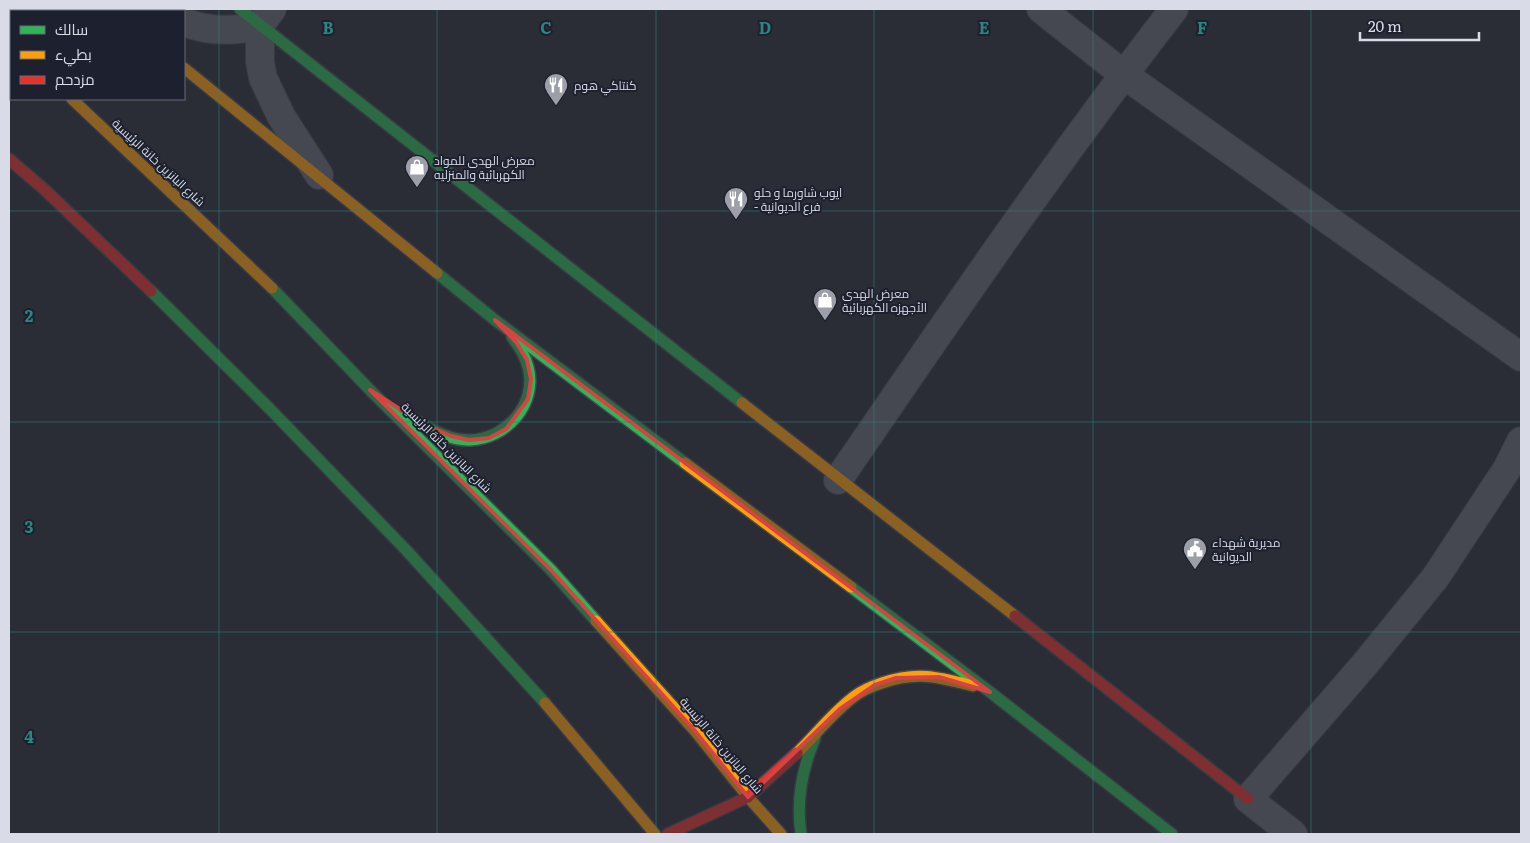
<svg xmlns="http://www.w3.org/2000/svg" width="1530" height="843" viewBox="0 0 1530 843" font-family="Literata,Cairo,serif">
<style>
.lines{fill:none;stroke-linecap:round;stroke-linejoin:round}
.street-casing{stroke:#474951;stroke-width:30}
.fast-casing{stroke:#474951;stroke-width:14}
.slow-casing{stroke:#474951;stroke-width:14}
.jam-casing{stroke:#474951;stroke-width:14}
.street{stroke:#66686f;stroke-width:28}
.fast{stroke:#30b455;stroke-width:11}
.slow{stroke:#ff9f0a;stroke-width:11}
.jam{stroke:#e5322d;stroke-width:11}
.marked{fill:none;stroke:#d64344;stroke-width:4;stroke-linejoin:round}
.grid{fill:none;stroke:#2d8580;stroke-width:1;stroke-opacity:0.55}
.labels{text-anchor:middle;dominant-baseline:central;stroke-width:4;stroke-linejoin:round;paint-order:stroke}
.poi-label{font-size:12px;fill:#d9dce6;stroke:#1d212f;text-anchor:start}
.street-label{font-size:12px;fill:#d9dce6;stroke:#1d212f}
.grid-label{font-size:16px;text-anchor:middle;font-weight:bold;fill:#2d8580;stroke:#1d212f;stroke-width:4;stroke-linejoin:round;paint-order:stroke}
</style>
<rect width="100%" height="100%" fill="#2a2d36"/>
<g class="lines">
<g class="street-casing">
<g id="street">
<path d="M 148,9 L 155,11"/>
<path d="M 272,9 L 260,25 L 260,62 L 263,78 L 281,116 L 319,175"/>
<path d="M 1041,9 L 1123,74 L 1521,357"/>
<path d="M 184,22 C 209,32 234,32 260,25"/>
<path d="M 838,480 C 947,321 1056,161 1174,9"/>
<path d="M 1293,834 L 1248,799 L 1365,664 L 1435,578 L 1507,469 L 1521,441"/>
</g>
</g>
<g class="fast-casing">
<g id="fast">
<path d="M 240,9 L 742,403"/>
<path d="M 9,40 L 11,42"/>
<path d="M 437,273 L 495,320 L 685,463"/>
<path d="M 272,288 L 370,390 L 551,570 L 596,621"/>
<path d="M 151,291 L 270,409 L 407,551 L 545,703"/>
<path d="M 406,415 C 425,425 447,441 470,440 C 506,439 538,404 528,367 C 525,355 519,347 512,337"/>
<path d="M 851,587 L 990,692 L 1172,834"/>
<path d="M 801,834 C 796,800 802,770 815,738"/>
</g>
</g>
<g class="slow-casing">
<g id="slow">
<path d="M 184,68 L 437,273"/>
<path d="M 72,99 L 272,288"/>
<path d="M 742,403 L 1015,616"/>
<path d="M 685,463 L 851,587"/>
<path d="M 596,621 L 695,731 L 748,797 L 781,834"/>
<path d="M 545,703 L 655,834"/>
<path d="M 797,753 C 816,735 833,712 855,696 C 863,690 873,686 882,683 C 918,671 938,677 973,686"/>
</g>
</g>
<g class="jam-casing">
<g id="jam">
<path d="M 110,9 L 113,11"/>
<path d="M 9,159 L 45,190 L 151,291"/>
<path d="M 1015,616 L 1248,799"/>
<path d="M 668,834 L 748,797 L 797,753"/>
</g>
</g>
<use href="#street" class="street"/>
<use href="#fast" class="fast"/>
<use href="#slow" class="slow"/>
<use href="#jam" class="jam"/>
</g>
<path d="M0 0H1530V843H0ZM 495,320 L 990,692 L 939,677 L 896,678 L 875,685 L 840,709 L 748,797 L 695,731 L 551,570 L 370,390 L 423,424 L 451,436 L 469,440 L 489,438 L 506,429 L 528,399 L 531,379 L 527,360 L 516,342 Z" fill="#2a2d36" fill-opacity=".55" fill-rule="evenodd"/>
<path class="marked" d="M 495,320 L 990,692 L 939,677 L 896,678 L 875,685 L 840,709 L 748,797 L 695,731 L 551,570 L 370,390 L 423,424 L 451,436 L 469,440 L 489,438 L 506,429 L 528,399 L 531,379 L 527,360 L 516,342 Z"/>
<path class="grid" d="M 219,9 L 219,834M 437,9 L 437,834M 656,9 L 656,834M 874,9 L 874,834M 1093,9 L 1093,834M 1311,9 L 1311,834M 9,211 L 1521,211M 9,422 L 1521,422M 9,632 L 1521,632"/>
<defs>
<g id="restaurant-pin" transform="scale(1.25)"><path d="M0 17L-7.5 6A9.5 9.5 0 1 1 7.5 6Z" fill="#9c9fa8" stroke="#1d212f"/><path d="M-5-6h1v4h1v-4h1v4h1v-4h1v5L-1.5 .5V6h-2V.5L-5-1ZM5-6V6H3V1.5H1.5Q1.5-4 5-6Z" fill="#fff"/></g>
<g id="shop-pin" transform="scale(1.25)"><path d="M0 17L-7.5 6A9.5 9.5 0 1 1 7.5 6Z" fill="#9c9fa8" stroke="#1d212f"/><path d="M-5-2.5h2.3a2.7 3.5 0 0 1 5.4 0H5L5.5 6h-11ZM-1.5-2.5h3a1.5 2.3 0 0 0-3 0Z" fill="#fff"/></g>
<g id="civic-pin" transform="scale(1.25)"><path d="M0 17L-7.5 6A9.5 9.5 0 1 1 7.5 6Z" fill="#9c9fa8" stroke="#1d212f"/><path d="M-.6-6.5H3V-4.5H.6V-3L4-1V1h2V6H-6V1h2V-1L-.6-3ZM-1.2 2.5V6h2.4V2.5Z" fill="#fff"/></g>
</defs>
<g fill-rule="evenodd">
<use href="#restaurant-pin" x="556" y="85"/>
<use href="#shop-pin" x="417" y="167"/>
<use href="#restaurant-pin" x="736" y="199"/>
<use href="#shop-pin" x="825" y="300"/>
<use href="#civic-pin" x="1195" y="549"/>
</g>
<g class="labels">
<g class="poi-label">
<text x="574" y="85">كنتاكي هوم</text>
<text x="434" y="160">معرض الهدى للمواد<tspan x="434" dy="14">الكهربائية والمنزليه</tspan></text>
<text x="754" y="192">ايوب شاورما و حلو<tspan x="754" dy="14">- فرع الديوانية</tspan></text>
<text x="842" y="293">معرض الهدى<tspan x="842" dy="14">الأجهزه الكهربائية</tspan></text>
<text x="1212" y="542">مديرية شهداء<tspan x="1212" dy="14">الديوانية</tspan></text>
</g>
<g class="street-label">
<text transform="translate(159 162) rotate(43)">شارع البانزين خانة الرئيسية</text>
<text transform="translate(447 447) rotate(45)">شارع البانزين خانة الرئيسية</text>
<text transform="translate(722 745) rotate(50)">شارع البانزين خانة الرئيسية</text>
</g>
</g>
<g class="grid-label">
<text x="328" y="34">B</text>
<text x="546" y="34">C</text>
<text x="765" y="34">D</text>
<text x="984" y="34">E</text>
<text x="1202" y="34">F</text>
<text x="29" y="322">2</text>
<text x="29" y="533">3</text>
<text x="29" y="743">4</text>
</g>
<rect width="1530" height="843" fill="none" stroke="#d9dce6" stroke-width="20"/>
<rect x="10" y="10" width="175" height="90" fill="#1d212f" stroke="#686c78"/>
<rect x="20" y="26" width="25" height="8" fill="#30b455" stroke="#686c78"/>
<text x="55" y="35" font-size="15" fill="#d9dce6">سالك</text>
<rect x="20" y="51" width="25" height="8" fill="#ff9f0a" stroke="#686c78"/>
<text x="55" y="60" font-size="15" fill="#d9dce6">بطيء</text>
<rect x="20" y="76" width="25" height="8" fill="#e5322d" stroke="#686c78"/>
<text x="55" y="85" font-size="15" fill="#d9dce6">مزدحم</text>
<path d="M1360 32v8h119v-8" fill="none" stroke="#d9dce6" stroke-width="2.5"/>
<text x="1368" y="32" font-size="15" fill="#d9dce6" stroke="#1d212f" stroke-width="4" paint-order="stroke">20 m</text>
</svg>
